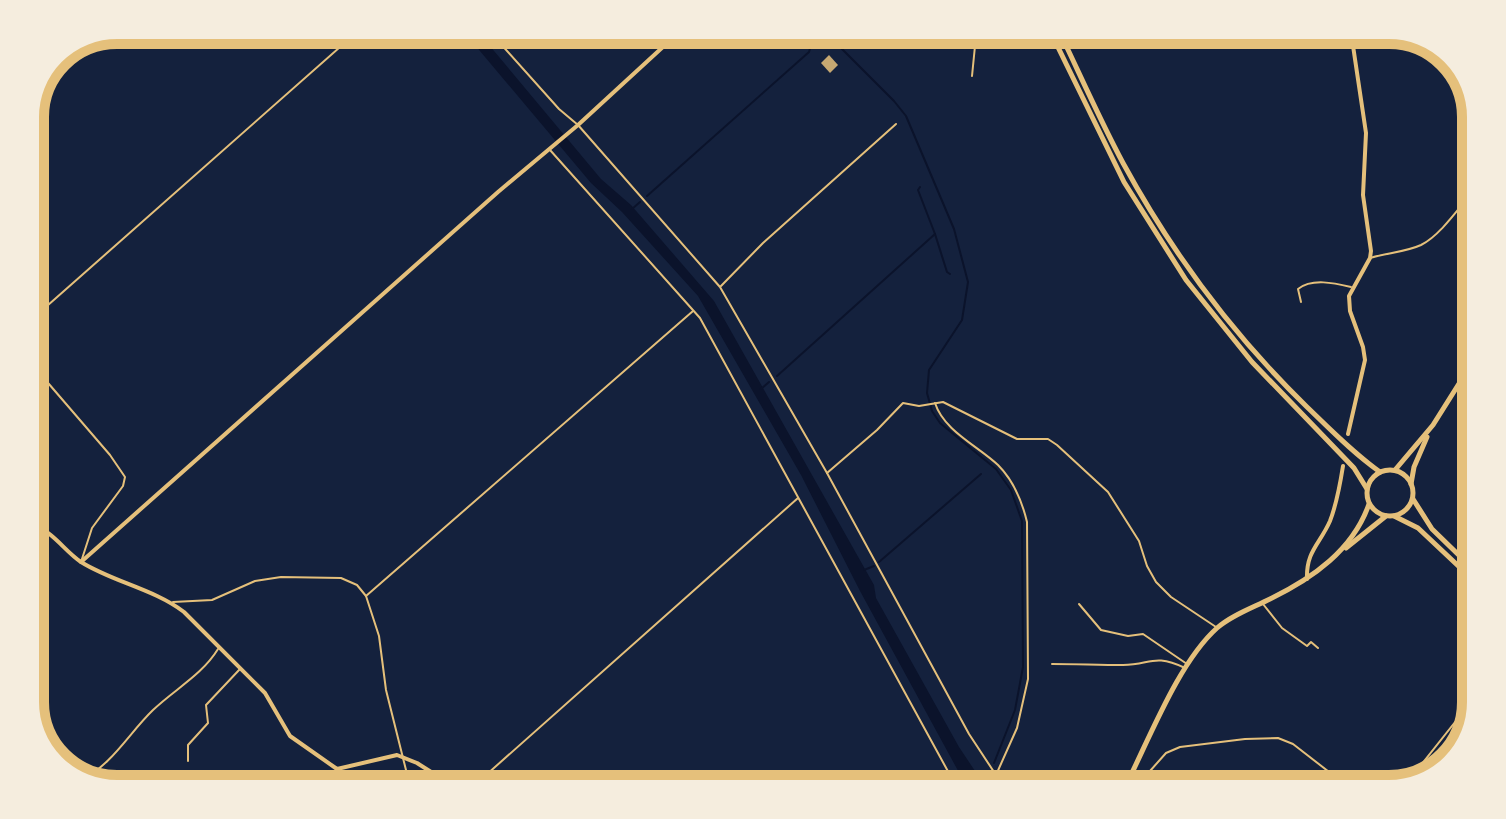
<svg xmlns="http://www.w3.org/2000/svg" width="1506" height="819" viewBox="0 0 1506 819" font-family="Mulish,sans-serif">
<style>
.water{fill:#0b132b}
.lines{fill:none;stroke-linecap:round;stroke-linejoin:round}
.stream{stroke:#0b132b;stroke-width:2}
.building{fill:#c6a872}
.service{stroke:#e5c07b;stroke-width:2}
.minor{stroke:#e5c07b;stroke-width:4}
.tertiary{stroke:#e5c07b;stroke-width:5}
.secondary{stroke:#e5c07b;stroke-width:5}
.rim{fill:none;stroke:#e5c07b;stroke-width:10}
</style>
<rect width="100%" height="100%" fill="#14213d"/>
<path class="water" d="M 464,32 L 479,33 L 601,179 L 631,205 L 714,301 L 874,585 L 876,598 L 959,747 L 977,774 L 994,786 L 973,786 L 962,778 L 860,591 L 801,475 L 698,296 L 622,212 L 591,183 Z"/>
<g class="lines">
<g class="stream">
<path d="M 828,35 L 894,101 L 906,116 L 954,229 L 968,282 L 962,320 L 929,370 L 927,393 L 932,411 L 940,423 L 996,469 L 1011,490 L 1022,521 L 1023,667 L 1015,710 L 994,763"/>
<path d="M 505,38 L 511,33"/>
<path d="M 920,187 L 918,190 L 935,234 L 947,272 L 950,274"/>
<path d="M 647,196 L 809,52 L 811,45 L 801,35"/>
<path d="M 632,209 L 640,202"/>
<path d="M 777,376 L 935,234"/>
<path d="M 761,389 L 769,382"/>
<path d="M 879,562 L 981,474"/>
<path d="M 864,570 L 874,566"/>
</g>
</g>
<path class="building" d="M 829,55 L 838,65 L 830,73 L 821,63 Z"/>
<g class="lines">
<g class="service">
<path d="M 491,33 L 559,109 L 578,125 L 720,287 L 827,473 L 969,734 L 996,775 L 1015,786"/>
<path d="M 811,35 L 819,43"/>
<path d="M 972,76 L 976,36"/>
<path d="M 550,150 L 700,318 L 956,786"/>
<path d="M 1370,258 C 1386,253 1406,252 1421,245 C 1441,235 1460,206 1475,189"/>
<path d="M 721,286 L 763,243 L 896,124"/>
<path d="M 1301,302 L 1298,289 C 1312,278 1334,283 1351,287"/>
<path d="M 30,321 L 357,32"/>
<path d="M 30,362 L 110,455 L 125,477 L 123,486 L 92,528 L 81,562"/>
<path d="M 1461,382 L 1472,404"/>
<path d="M 935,403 C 944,431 978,446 998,465 C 1014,481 1022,501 1027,522 L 1028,679 L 1017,728 L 996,775"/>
<path d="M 30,457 L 39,462 L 37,476 L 45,495 L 39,526"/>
<path d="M 827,473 L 877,430 L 903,403 L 919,406 L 943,402 L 1017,439 L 1048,439 L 1057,445 L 1108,492 L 1139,541 L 1147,566 L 1156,582 L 1171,597 L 1216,627"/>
<path d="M 366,596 L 693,311"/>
<path d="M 173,602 L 212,600 L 255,581 L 281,577 L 341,578 L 357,585 L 366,596 L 379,636 L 386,690 L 409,782"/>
<path d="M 1079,604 L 1101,630 L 1128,636 L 1143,634 L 1187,664"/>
<path d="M 1263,604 L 1282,628 L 1307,646 L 1311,642 L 1318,648"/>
<path d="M 1052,664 C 1076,664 1099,665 1123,665 C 1151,665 1153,653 1185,668"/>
<path d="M 188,761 L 188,745 L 208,723 L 206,705 L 240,669"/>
<path d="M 338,771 L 340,782"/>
<path d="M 81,780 C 112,765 129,733 153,710 C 175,689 202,675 218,649"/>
<path d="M 477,783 L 798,498"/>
<path d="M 1127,784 L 1142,780 L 1166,753 L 1180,747 L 1245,739 L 1278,738 L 1293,744 L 1351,789"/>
<path d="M 1406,784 L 1467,707"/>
</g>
<g class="minor">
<path d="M 1348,434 L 1365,360 L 1363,347 L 1350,311 L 1349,296 L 1370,258 L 1371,251 L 1363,195 L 1366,133 L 1352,39"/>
<path d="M 30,525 C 52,529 63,550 81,562 C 113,582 154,589 184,612 L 265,693 L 290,736 L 337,769 L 397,755 L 417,763 L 447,782"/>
<path d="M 81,562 L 498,192 L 578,125 L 677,34"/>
<path d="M 1307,579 C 1306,551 1320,544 1330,521 C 1337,503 1340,485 1343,466"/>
</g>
<g class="tertiary">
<path d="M 1395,470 L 1433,425 L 1472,363"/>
<path d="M 1411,484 L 1414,467 L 1427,437"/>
<path d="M 1346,548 L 1386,516"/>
<path d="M 1125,787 C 1149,740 1178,663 1217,628 C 1232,615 1252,608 1270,599 C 1313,578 1353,550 1369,504"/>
</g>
<g class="secondary">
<path d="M 1053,37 L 1124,182 L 1186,280 L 1252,362 L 1354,468 L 1367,489"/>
<path d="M 1062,37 C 1082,79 1101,122 1123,163 C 1172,253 1234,336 1307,407 C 1330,429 1353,453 1380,472"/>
<circle cx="1390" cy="493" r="23"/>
<path d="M 1413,499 L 1432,529 L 1469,565"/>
<path d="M 1394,516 L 1418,528 L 1469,576"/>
</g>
</g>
<path d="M0 0H1506V819H0ZM117 44H1389A73 73 0 0 1 1462 117V702A73 73 0 0 1 1389 775H117A73 73 0 0 1 44 702V117A73 73 0 0 1 117 44Z" fill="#f5edde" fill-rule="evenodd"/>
<path class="rim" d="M117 44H1389A73 73 0 0 1 1462 117V702A73 73 0 0 1 1389 775H117A73 73 0 0 1 44 702V117A73 73 0 0 1 117 44Z"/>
</svg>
